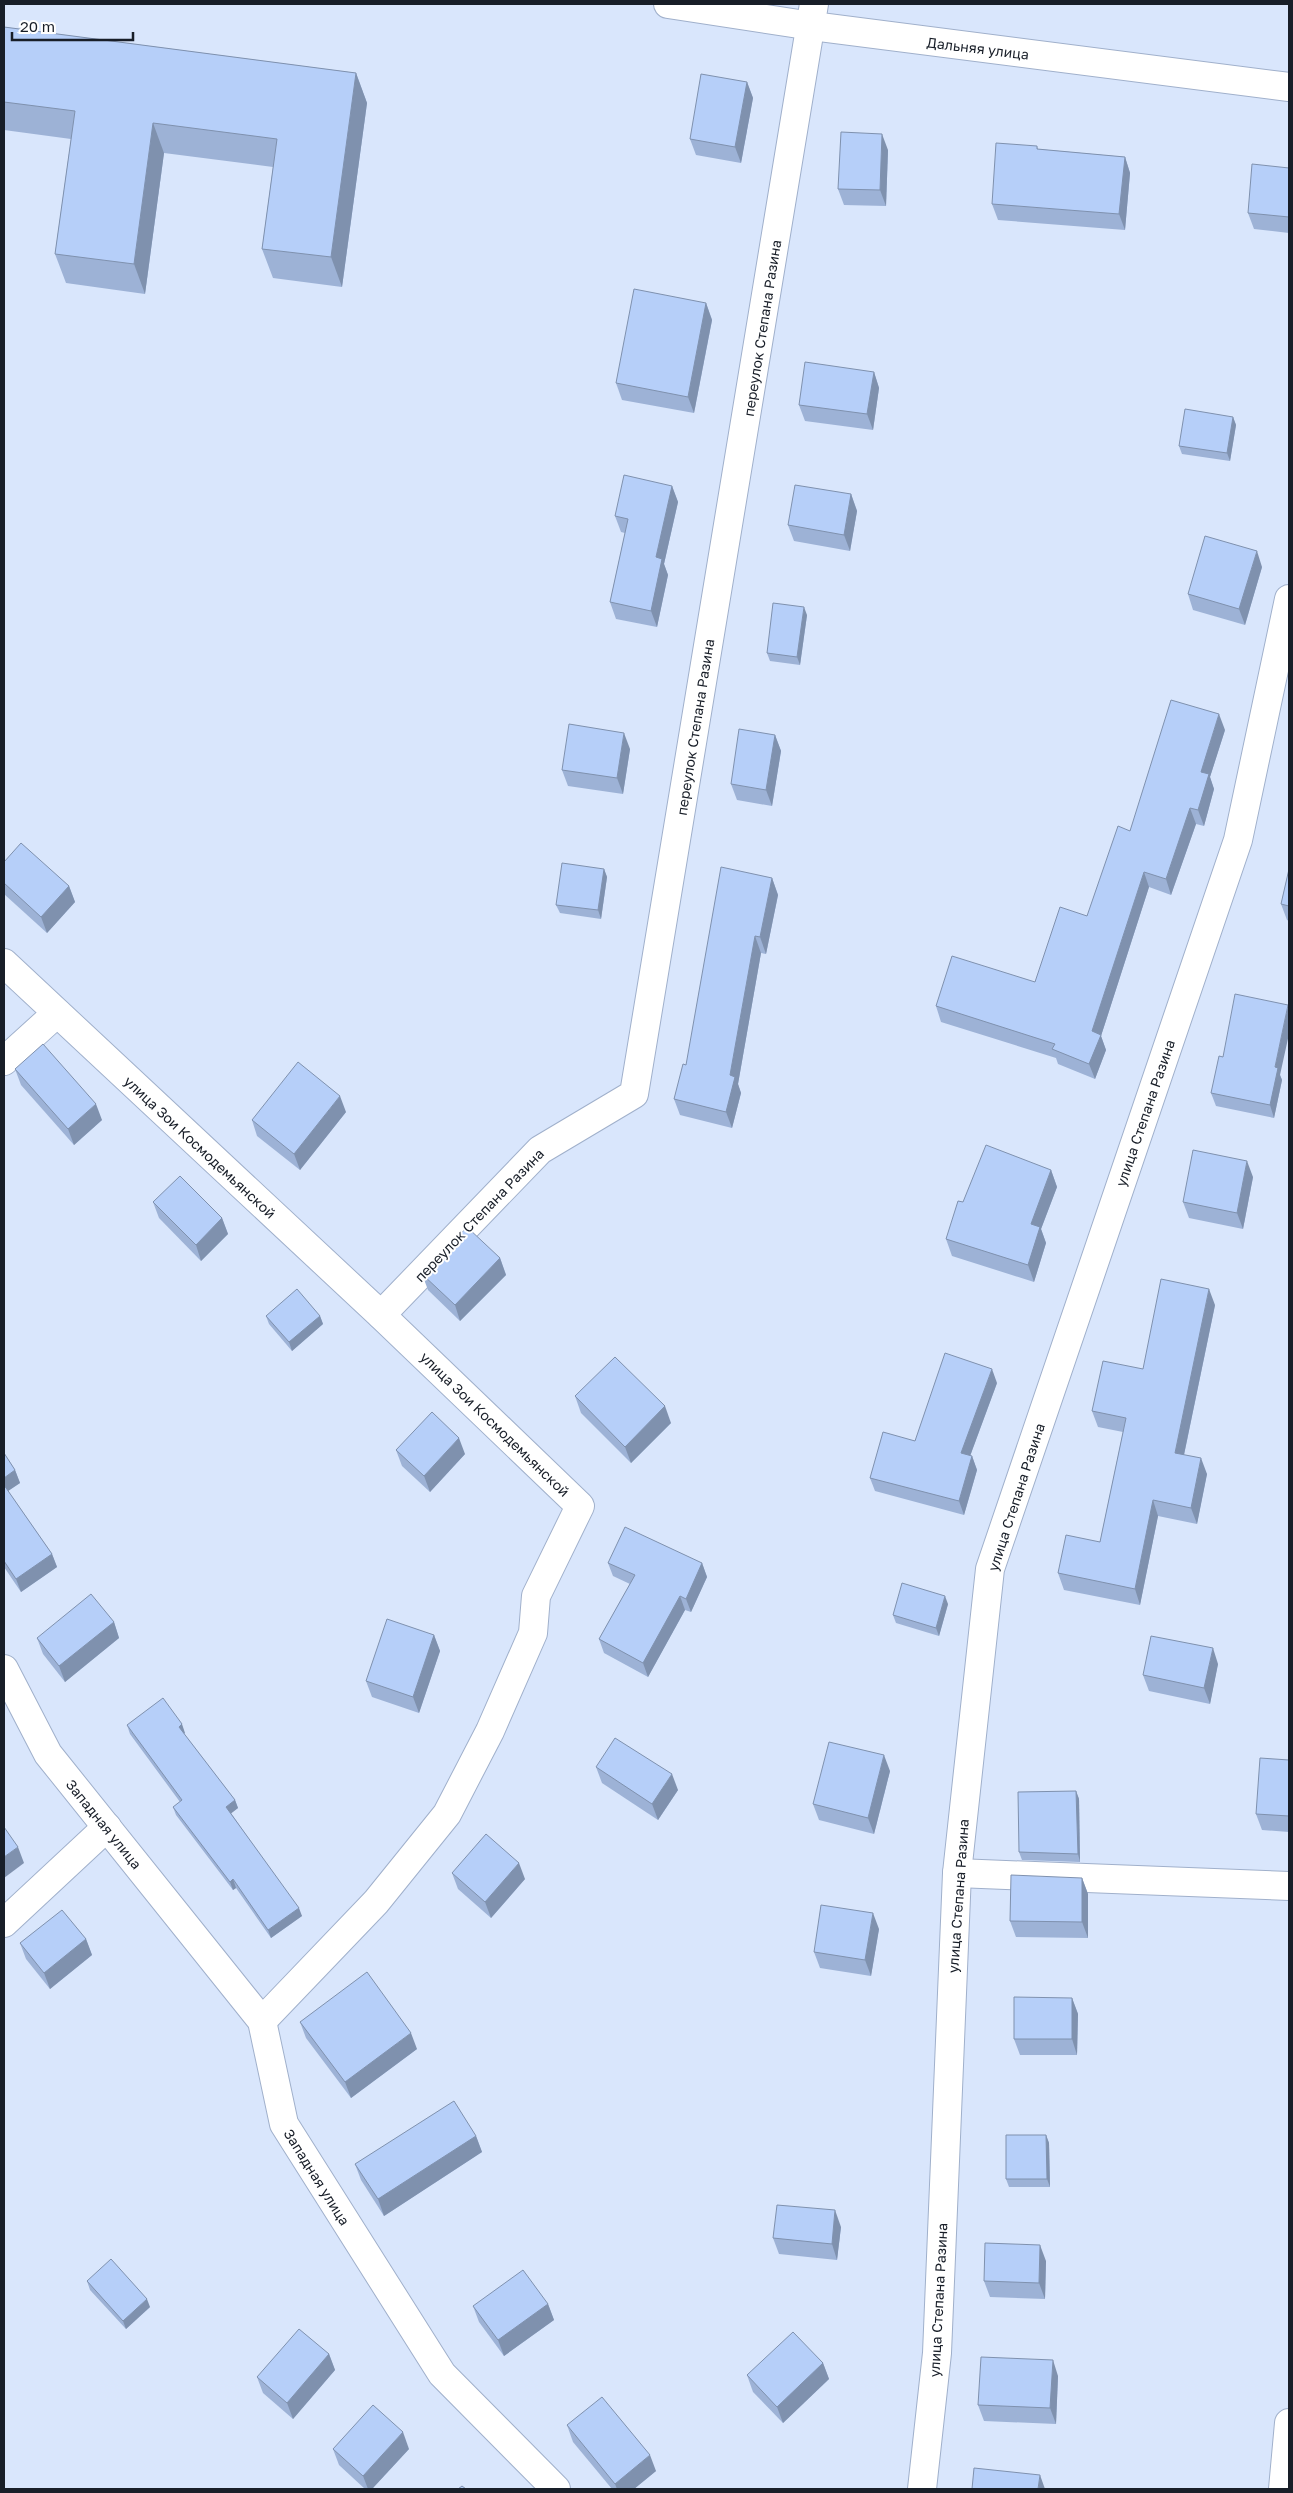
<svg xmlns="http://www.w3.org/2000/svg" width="1293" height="2493" viewBox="0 0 1293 2493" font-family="'Golos Text',sans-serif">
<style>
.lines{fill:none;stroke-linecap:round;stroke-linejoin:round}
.minor-casing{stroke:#a0b0cb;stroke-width:30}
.minor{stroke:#fff;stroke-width:28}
.wall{fill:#9db2d6}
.shaded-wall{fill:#7f91ae}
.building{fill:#b6cff9;stroke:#7f91ae}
.labels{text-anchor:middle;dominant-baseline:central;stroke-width:4;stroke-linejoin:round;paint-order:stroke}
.street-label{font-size:14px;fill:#181e28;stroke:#fff}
</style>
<rect width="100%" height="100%" fill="#d9e6fc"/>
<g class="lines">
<g class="minor-casing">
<g id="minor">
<path d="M 668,4 L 812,26 L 1289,87"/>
<path d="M 4,963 L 381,1315 L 580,1506 L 536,1596 L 533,1633 L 490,1731 L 447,1814 L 376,1902 L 262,2021"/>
<path d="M 4,1061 L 57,1013"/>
<path d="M 381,1315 L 540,1150 L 634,1094 L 814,4"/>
<path d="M 4,1669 L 48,1754 L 262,2021 L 284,2124 L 442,2374 L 556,2489"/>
<path d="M 957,1873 L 1289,1886"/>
<path d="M 4,1923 L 107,1827"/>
<path d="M 922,2489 L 937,2353 L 957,1873 L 990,1569 L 1238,840 L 1289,599"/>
<path d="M 1283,2489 L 1289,2423"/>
</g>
</g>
<use href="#minor" class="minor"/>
</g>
<g class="wall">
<path d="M 4,27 L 356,73 L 367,103 L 342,287 L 273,278 L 262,249 L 273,167 L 164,153 L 145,294 L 66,283 L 55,254 L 71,139 L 4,130 Z"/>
<path d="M 747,82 L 753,98 L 741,163 L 696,155 L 690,139 Z"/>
<path d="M 1037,146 L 1038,149 L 1125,157 L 1130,173 L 1125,230 L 998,220 L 992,204 Z"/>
<path d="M 888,150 L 886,206 L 844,205 L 838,189 Z"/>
<path d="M 1289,168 L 1289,233 L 1254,229 L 1248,213 Z"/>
<path d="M 706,303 L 712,320 L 694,413 L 622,400 L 616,383 Z"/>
<path d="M 874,372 L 879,388 L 873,430 L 805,421 L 799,405 Z"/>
<path d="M 1233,417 L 1236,425 L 1230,461 L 1182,454 L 1179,446 Z"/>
<path d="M 672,486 L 678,502 L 664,564 L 668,575 L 657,627 L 616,619 L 610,602 L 625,533 L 621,532 L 615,516 Z"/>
<path d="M 851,494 L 857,511 L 850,551 L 794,541 L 788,525 Z"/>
<path d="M 1262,567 L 1245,625 L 1193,610 L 1188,594 Z"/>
<path d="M 807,615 L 800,665 L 770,661 L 767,653 Z"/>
<path d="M 1225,730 L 1210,777 L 1214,789 L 1204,826 L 1196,824 L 1171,895 L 1149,887 L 1101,1036 L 1106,1050 L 1095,1079 L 1058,1064 L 1056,1058 L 941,1022 L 936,1006 L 1035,982 L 1087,916 L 1130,831 Z"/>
<path d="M 775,735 L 781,751 L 772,806 L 737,800 L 731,784 Z"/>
<path d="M 630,749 L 623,794 L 568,786 L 562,770 Z"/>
<path d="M 4,862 L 69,886 L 75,902 L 47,933 L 4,894 Z"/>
<path d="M 604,869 L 607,877 L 601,919 L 560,913 L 556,905 Z"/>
<path d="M 1289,869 L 1289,921 L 1287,920 L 1281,904 Z"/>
<path d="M 772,878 L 778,895 L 766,954 L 761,953 L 738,1084 L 741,1093 L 732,1128 L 680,1115 L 674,1099 L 686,1065 Z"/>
<path d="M 15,1069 L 102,1120 L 74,1145 L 21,1085 Z"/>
<path d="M 1280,1075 L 1282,1080 L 1274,1118 L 1216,1106 L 1211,1093 Z"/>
<path d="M 346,1112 L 300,1170 L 257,1136 L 252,1120 Z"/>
<path d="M 1051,1170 L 1057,1187 L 1041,1229 L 1046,1243 L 1034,1282 L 952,1256 L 946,1239 Z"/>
<path d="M 1253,1177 L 1243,1229 L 1189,1218 L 1183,1202 Z"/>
<path d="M 153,1202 L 222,1218 L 228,1234 L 201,1261 L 159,1218 Z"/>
<path d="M 500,1258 L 506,1275 L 460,1321 L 428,1290 L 422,1274 Z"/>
<path d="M 1215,1305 L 1184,1455 L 1207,1474 L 1197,1524 L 1158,1516 L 1140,1605 L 1064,1590 L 1058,1573 L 1100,1542 L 1123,1432 L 1098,1427 L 1092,1411 L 1143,1369 Z"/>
<path d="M 266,1316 L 320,1316 L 323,1324 L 292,1351 L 269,1324 Z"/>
<path d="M 997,1383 L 970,1456 L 972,1456 L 977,1470 L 964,1515 L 875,1491 L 870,1478 L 915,1441 Z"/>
<path d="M 575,1396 L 671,1423 L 631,1463 L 581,1413 Z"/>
<path d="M 396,1450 L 465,1454 L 430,1492 L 402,1466 Z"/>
<path d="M 4,1453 L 15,1470 L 20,1483 L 8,1491 L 52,1554 L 57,1567 L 21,1592 L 4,1567 Z"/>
<path d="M 608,1563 L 702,1563 L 707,1577 L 691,1612 L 685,1610 L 648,1677 L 604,1653 L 599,1639 L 630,1584 L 613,1576 Z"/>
<path d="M 948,1604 L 939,1636 L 896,1623 L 893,1615 Z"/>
<path d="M 114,1622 L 119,1638 L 65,1682 L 43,1654 L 37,1638 Z"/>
<path d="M 434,1635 L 440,1651 L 419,1713 L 372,1697 L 366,1681 Z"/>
<path d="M 1218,1664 L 1210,1704 L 1149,1691 L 1143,1675 Z"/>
<path d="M 127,1725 L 185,1733 L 184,1734 L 235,1800 L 238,1808 L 231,1813 L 302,1916 L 271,1938 L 236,1888 L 233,1890 L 176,1815 L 173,1807 L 180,1802 L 130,1734 Z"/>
<path d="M 1289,1760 L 1289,1832 L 1262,1830 L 1256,1814 Z"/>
<path d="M 596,1767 L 678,1790 L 658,1820 L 602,1783 Z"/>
<path d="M 890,1771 L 874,1834 L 819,1820 L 813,1804 Z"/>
<path d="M 1076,1791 L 1079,1799 L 1080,1862 L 1022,1860 L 1019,1852 Z"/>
<path d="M 452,1873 L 525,1879 L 491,1918 L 458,1889 Z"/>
<path d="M 1082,1878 L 1088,1894 L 1088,1938 L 1016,1937 L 1010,1921 Z"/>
<path d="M 879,1929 L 871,1976 L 820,1968 L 814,1952 Z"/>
<path d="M 86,1939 L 92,1955 L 50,1989 L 26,1959 L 20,1943 Z"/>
<path d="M 1072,1998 L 1078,2014 L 1077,2055 L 1020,2055 L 1014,2039 Z"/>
<path d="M 300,2022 L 417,2049 L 351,2098 L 306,2038 Z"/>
<path d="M 1046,2135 L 1049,2143 L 1050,2187 L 1009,2187 L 1006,2179 Z"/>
<path d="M 476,2136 L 482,2152 L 384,2216 L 361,2180 L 355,2164 Z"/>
<path d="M 841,2227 L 837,2260 L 779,2254 L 773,2238 Z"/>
<path d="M 1046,2261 L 1045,2299 L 990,2297 L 984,2281 Z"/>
<path d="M 87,2281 L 150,2307 L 126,2329 L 90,2290 Z"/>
<path d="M 548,2304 L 554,2320 L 504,2356 L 479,2322 L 473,2306 Z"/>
<path d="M 329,2354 L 335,2370 L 293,2419 L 263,2393 L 257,2377 Z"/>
<path d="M 823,2363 L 829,2379 L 783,2423 L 753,2392 L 747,2375 Z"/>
<path d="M 1058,2376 L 1056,2424 L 984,2421 L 978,2405 Z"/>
<path d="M 567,2425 L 656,2471 L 634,2489 L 612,2489 L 573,2442 Z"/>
<path d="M 333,2449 L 409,2449 L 372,2489 L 365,2489 L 339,2465 Z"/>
</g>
<g class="shaded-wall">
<path d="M 356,73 L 367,103 L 342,287 L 331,257 Z"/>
<path d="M 747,82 L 753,98 L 741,163 L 735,147 Z"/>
<path d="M 153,123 L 164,153 L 145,294 L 134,264 Z"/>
<path d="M 882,134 L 888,150 L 886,206 L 880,190 Z"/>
<path d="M 1125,157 L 1130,173 L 1125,230 L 1119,214 Z"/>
<path d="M 706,303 L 712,320 L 694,413 L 688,397 Z"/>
<path d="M 874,372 L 879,388 L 873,430 L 867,414 Z"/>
<path d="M 1233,417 L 1236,425 L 1230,461 L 1227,453 Z"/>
<path d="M 672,486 L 678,502 L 664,564 L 668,575 L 657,627 L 651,611 L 656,557 Z"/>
<path d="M 851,494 L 857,511 L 850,551 L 844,535 Z"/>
<path d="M 1257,551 L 1262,567 L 1245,625 L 1239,609 Z"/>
<path d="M 804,607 L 807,615 L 800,665 L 797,657 Z"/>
<path d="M 1219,714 L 1225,730 L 1210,777 L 1214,789 L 1204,826 L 1198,810 L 1201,772 Z"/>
<path d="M 624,733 L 630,749 L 623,794 L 617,778 Z"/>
<path d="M 775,735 L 781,751 L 772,806 L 766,790 Z"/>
<path d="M 1190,808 L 1196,824 L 1171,895 L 1166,879 Z"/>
<path d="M 604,869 L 607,877 L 601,919 L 598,910 Z"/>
<path d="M 1144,872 L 1149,887 L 1101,1036 L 1106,1050 L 1095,1079 L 1089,1064 L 1092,1031 Z"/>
<path d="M 772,878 L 778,895 L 766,954 L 760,937 Z"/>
<path d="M 69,886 L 75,902 L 47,933 L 41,917 Z"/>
<path d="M 755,936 L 761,953 L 738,1084 L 741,1093 L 732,1128 L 726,1112 L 730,1075 Z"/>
<path d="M 1288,1005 L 1289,1008 L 1289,1034 L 1280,1075 L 1282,1080 L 1274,1118 L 1270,1105 L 1275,1067 Z"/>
<path d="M 340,1096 L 346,1112 L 300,1170 L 294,1154 Z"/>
<path d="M 96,1104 L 102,1120 L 74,1145 L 68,1129 Z"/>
<path d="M 1247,1161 L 1253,1177 L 1243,1229 L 1237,1213 Z"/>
<path d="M 1051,1170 L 1057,1187 L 1041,1229 L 1046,1243 L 1034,1282 L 1028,1265 L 1031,1224 Z"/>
<path d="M 222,1218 L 228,1234 L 201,1261 L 196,1245 Z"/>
<path d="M 500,1258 L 506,1275 L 460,1321 L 455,1305 Z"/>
<path d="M 1209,1289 L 1215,1305 L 1181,1469 L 1175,1453 Z"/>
<path d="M 320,1316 L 323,1324 L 292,1351 L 289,1342 Z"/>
<path d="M 992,1369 L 997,1383 L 966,1467 L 961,1453 Z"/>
<path d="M 665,1406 L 671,1423 L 631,1463 L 625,1447 Z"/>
<path d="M 459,1438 L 465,1454 L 430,1492 L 424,1476 Z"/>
<path d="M 972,1456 L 977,1470 L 964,1515 L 959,1501 Z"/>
<path d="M 1201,1458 L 1207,1474 L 1197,1524 L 1191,1508 Z"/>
<path d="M 15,1470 L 20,1483 L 5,1493 L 4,1489 L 4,1478 Z"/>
<path d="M 1153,1500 L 1158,1516 L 1140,1605 L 1135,1589 Z"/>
<path d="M 52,1554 L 57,1567 L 21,1592 L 16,1579 Z"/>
<path d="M 702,1563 L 707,1577 L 691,1612 L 686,1599 Z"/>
<path d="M 680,1596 L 685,1610 L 648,1677 L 643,1663 Z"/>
<path d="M 945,1596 L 948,1604 L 939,1636 L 936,1628 Z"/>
<path d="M 114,1622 L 119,1638 L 65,1682 L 59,1666 Z"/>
<path d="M 434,1635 L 440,1651 L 419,1713 L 413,1697 Z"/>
<path d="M 1213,1648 L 1218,1664 L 1210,1704 L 1204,1688 Z"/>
<path d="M 182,1724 L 185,1733 L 182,1735 L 179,1727 Z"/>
<path d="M 884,1755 L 890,1771 L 874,1834 L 868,1818 Z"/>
<path d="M 672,1774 L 678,1790 L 658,1820 L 652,1804 Z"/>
<path d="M 1076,1791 L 1079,1799 L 1080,1862 L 1078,1854 Z"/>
<path d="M 235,1800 L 238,1808 L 229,1815 L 226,1807 Z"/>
<path d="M 18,1847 L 24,1863 L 4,1878 L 4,1857 Z"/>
<path d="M 519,1863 L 525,1879 L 491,1918 L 485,1902 Z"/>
<path d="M 1082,1878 L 1088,1894 L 1088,1938 L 1082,1922 Z"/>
<path d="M 233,1879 L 236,1888 L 233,1890 L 230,1882 Z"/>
<path d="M 299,1908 L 302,1916 L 271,1938 L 268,1930 Z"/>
<path d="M 873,1913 L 879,1929 L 871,1976 L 865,1960 Z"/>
<path d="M 86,1939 L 92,1955 L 50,1989 L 44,1973 Z"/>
<path d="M 1072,1998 L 1078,2014 L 1077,2055 L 1072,2039 Z"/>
<path d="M 411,2033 L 417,2049 L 351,2098 L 345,2082 Z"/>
<path d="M 1046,2135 L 1049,2143 L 1050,2187 L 1047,2179 Z"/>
<path d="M 476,2136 L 482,2152 L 384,2216 L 378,2199 Z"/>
<path d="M 835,2210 L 841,2227 L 837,2260 L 832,2244 Z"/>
<path d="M 1040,2245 L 1046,2261 L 1045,2299 L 1039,2283 Z"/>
<path d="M 147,2299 L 150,2307 L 126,2329 L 123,2321 Z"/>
<path d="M 548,2304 L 554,2320 L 504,2356 L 498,2340 Z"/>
<path d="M 329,2354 L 335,2370 L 293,2419 L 287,2403 Z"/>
<path d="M 1053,2360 L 1058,2376 L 1056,2424 L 1050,2408 Z"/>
<path d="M 823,2363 L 829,2379 L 783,2423 L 777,2407 Z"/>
<path d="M 403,2432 L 409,2449 L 372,2489 L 368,2489 L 363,2476 Z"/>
<path d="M 650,2455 L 656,2471 L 634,2489 L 617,2489 L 615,2484 Z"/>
<path d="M 1040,2475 L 1045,2489 L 1038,2489 Z"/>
</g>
<g class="building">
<path d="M 4,27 L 356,73 L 331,257 L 262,249 L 277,139 L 153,123 L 134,264 L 55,254 L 75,111 L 4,102 Z"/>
<path d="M 701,74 L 747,82 L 735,147 L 690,139 Z"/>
<path d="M 841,132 L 882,134 L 880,190 L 838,189 Z"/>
<path d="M 996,143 L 1037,146 L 1037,149 L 1125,157 L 1119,214 L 992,204 Z"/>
<path d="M 1252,164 L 1289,168 L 1289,217 L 1248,213 Z"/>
<path d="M 634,289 L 706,303 L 688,397 L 616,383 Z"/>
<path d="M 805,362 L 874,372 L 867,414 L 799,405 Z"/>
<path d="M 1185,409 L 1233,417 L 1227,453 L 1179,446 Z"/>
<path d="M 624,475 L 672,486 L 656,557 L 662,559 L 651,611 L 610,602 L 628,519 L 615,516 Z"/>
<path d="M 795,485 L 851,494 L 844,535 L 788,525 Z"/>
<path d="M 1205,536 L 1257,551 L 1239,609 L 1188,594 Z"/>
<path d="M 773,603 L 804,607 L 797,657 L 767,653 Z"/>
<path d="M 1171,700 L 1219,714 L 1201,772 L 1209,774 L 1198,810 L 1190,808 L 1166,879 L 1144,872 L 1092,1031 L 1101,1035 L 1089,1064 L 1052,1049 L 1055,1044 L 936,1006 L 952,956 L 1035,982 L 1060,907 L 1087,916 L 1118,826 L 1130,831 Z"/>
<path d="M 569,724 L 624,733 L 617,778 L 562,770 Z"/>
<path d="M 739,729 L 775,735 L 766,790 L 731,784 Z"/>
<path d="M 21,843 L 69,886 L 41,917 L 4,883 L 4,862 Z"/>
<path d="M 562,863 L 604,869 L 598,910 L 556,905 Z"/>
<path d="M 721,867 L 772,878 L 760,937 L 755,936 L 730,1075 L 735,1077 L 726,1112 L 674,1099 L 683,1064 L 686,1065 Z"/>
<path d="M 1289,869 L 1289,906 L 1281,904 Z"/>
<path d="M 1235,994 L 1288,1005 L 1275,1067 L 1278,1068 L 1270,1105 L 1211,1093 L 1219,1056 L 1223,1057 Z"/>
<path d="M 43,1044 L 96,1104 L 68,1129 L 15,1069 Z"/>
<path d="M 298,1062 L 340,1096 L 294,1154 L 252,1120 Z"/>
<path d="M 986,1145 L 1051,1170 L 1031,1224 L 1040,1227 L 1028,1265 L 946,1239 L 958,1201 L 963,1202 Z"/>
<path d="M 1193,1150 L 1247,1161 L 1237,1213 L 1183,1202 Z"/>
<path d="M 180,1176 L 222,1218 L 196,1245 L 153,1202 Z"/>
<path d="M 467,1227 L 500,1258 L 455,1305 L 422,1274 Z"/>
<path d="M 1161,1279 L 1209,1289 L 1175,1453 L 1201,1458 L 1191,1508 L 1153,1500 L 1135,1589 L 1058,1573 L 1066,1535 L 1100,1542 L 1126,1418 L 1092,1411 L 1103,1361 L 1143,1369 Z"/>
<path d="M 297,1289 L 320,1316 L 289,1342 L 266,1316 Z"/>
<path d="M 945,1353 L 992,1369 L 961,1453 L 972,1456 L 959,1501 L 870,1478 L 883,1432 L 915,1441 Z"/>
<path d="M 615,1357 L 665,1406 L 625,1447 L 575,1396 Z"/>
<path d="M 432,1412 L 459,1438 L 424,1476 L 396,1450 Z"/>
<path d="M 4,1453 L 15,1470 L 4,1478 Z"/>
<path d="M 4,1485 L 52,1554 L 16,1579 L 4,1561 Z"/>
<path d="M 625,1527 L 702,1563 L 686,1599 L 680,1596 L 643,1663 L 599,1639 L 635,1575 L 608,1563 Z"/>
<path d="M 902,1583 L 945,1596 L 936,1628 L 893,1615 Z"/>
<path d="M 91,1594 L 114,1622 L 59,1666 L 37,1638 Z"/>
<path d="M 387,1619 L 434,1635 L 413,1697 L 366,1681 Z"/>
<path d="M 1151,1636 L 1213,1648 L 1204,1688 L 1143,1675 Z"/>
<path d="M 163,1698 L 182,1724 L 179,1727 L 235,1800 L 226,1807 L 299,1908 L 268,1930 L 233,1879 L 230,1882 L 173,1807 L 182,1800 L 127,1725 Z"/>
<path d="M 615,1738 L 672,1774 L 652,1804 L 596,1767 Z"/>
<path d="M 829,1742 L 884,1755 L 868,1818 L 813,1804 Z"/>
<path d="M 1260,1758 L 1289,1760 L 1289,1816 L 1256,1814 Z"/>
<path d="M 1076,1791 L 1078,1854 L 1019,1852 L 1018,1792 Z"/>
<path d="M 4,1827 L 18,1847 L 4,1857 Z"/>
<path d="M 486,1834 L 519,1863 L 485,1902 L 452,1873 Z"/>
<path d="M 1011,1875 L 1082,1878 L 1082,1922 L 1010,1921 Z"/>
<path d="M 821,1905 L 873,1913 L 865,1960 L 814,1952 Z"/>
<path d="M 62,1910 L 86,1939 L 44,1973 L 20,1943 Z"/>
<path d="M 367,1972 L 411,2033 L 345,2082 L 300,2022 Z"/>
<path d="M 1014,1997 L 1072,1998 L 1072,2039 L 1014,2039 Z"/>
<path d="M 454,2101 L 476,2136 L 378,2199 L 355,2164 Z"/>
<path d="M 1006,2135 L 1046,2135 L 1047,2179 L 1006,2179 Z"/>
<path d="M 777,2205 L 835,2210 L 832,2244 L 773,2238 Z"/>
<path d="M 985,2243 L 1040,2245 L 1039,2283 L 984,2281 Z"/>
<path d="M 111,2259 L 147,2299 L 123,2321 L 87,2281 Z"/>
<path d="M 523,2270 L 548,2304 L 498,2340 L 473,2306 Z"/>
<path d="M 299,2329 L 329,2354 L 287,2403 L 257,2377 Z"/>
<path d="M 793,2332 L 823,2363 L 777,2407 L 747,2375 Z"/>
<path d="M 981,2357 L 1053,2360 L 1050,2408 L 978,2405 Z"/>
<path d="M 602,2397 L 650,2455 L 615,2484 L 567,2425 Z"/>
<path d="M 373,2405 L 403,2432 L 363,2476 L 333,2449 Z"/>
<path d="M 974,2468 L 1040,2475 L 1038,2489 L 972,2489 Z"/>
<path d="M 462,2486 L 466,2489 L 458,2489 Z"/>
</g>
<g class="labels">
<g class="street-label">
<text transform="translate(978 48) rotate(7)">Дальняя улица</text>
<text transform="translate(762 328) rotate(-81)">переулок Степана Разина</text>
<text transform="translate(695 727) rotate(-81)">переулок Степана Разина</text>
<text transform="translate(1145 1113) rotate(-71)">улица Степана Разина</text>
<text transform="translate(200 1147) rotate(43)">улица Зои Космодемьянской</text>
<text transform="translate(479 1215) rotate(-46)">переулок Степана Разина</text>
<text transform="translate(495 1424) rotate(44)">улица Зои Космодемьянской</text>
<text transform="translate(1016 1497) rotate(-72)">улица Степана Разина</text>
<text transform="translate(104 1824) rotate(51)">Западная улица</text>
<text transform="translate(958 1896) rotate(-86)">улица Степана Разина</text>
<text transform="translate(317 2177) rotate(58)">Западная улица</text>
<text transform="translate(938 2300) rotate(-87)">улица Степана Разина</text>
</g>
</g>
<rect width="1293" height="2493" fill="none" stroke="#181e28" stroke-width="10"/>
<path d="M12 32v8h121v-8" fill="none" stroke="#181e28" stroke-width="2.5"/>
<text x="20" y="32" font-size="15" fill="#181e28" stroke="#ffffff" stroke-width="4" paint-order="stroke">20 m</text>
</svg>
